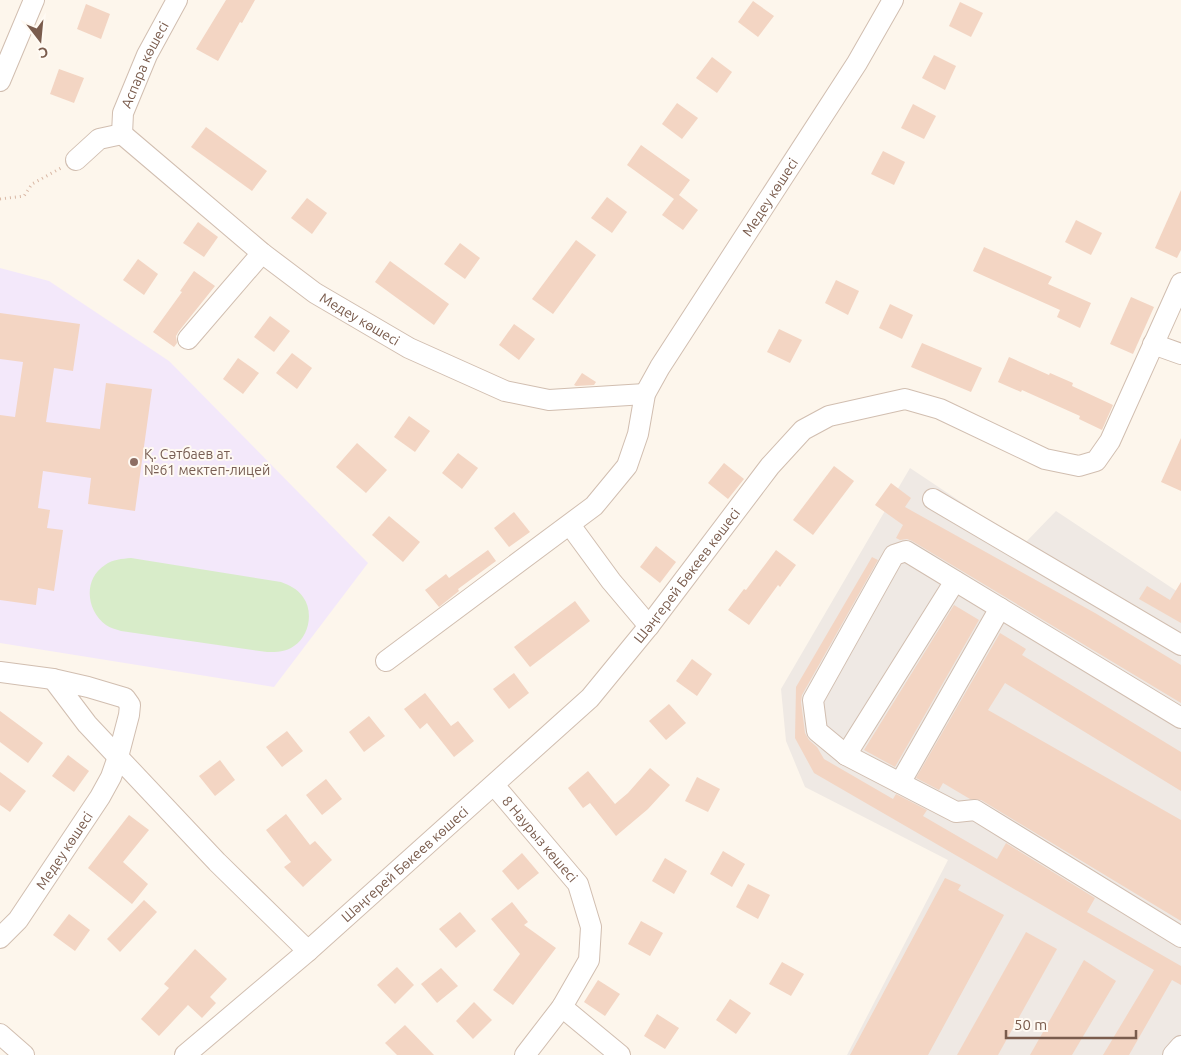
<svg xmlns="http://www.w3.org/2000/svg" width="1181" height="1055" viewBox="0 0 1181 1055" font-family="Ubuntu,sans-serif">
<style>
.industrial{fill:#efe9e4}
.education{fill:#f3e8fa}
.green{fill:#d8ecc9}
.building{fill:#f3d5c3}
.lines{fill:none;stroke-linecap:round;stroke-linejoin:round}
.minor-casing{stroke:#d1beb0;stroke-width:22}
.path{stroke:#d9b8a5;stroke-width:3;stroke-dasharray:1 4;stroke-linecap:butt}
.minor{stroke:#fff;stroke-width:20}
.education-dot{fill:#8d6e63;stroke:#fffaf3;stroke-width:2}
.labels{text-anchor:middle;dominant-baseline:central;stroke-width:4;stroke-linejoin:round;paint-order:stroke}
.street-label{font-size:14px;fill:#7a5c4d;stroke:#fffaf3}
.education-label{font-size:14px;fill:#785e54;stroke:#fffaf3;text-anchor:start}
</style>
<rect width="100%" height="100%" fill="#fdf6ec"/>
<path class="industrial" d="M 910,468 L 1024,544 L 1056,511 L 1181,594 L 1181,1043 L 1169,1055 L 847,1055 L 948,860 L 805,787 L 786,741 L 781,689 Z"/>
<path class="education" d="M 0,268 L 49,281 L 169,361 L 368,563 L 274,687 L 0,643 Z"/>
<path class="green" d="M 131,558 L 281,582 C 289,585 298,589 303,597 C 314,612 309,636 294,646 C 286,652 277,652 267,652 L 121,631 C 116,629 110,628 106,625 C 86,611 83,579 105,565 C 113,559 122,559 131,558 Z"/>
<g class="building">
<path d="M 226,0 L 255,0 L 242,23 L 240,22 L 218,61 L 196,49 Z"/>
<path d="M 753,1 L 774,16 L 758,37 L 738,22 Z"/>
<path d="M 960,2 L 983,13 L 971,37 L 949,26 Z"/>
<path d="M 86,4 L 110,14 L 101,39 L 77,29 Z"/>
<path d="M 934,55 L 956,66 L 945,90 L 922,78 Z"/>
<path d="M 712,57 L 732,72 L 717,93 L 696,78 Z"/>
<path d="M 59,69 L 84,78 L 74,103 L 50,94 Z"/>
<path d="M 677,103 L 698,118 L 682,139 L 662,124 Z"/>
<path d="M 913,104 L 936,116 L 924,139 L 901,128 Z"/>
<path d="M 206,127 L 267,171 L 252,191 L 191,147 Z"/>
<path d="M 641,145 L 690,180 L 679,195 L 698,210 L 683,230 L 662,215 L 674,199 L 627,165 Z"/>
<path d="M 883,151 L 905,162 L 894,185 L 871,174 Z"/>
<path d="M 1181,190 L 1181,250 L 1177,258 L 1155,248 Z"/>
<path d="M 607,197 L 627,212 L 612,233 L 591,218 Z"/>
<path d="M 307,198 L 327,213 L 312,234 L 291,218 Z"/>
<path d="M 1076,220 L 1102,233 L 1091,255 L 1065,242 Z"/>
<path d="M 198,222 L 218,237 L 204,257 L 183,243 Z"/>
<path d="M 576,240 L 596,255 L 553,314 L 532,299 Z"/>
<path d="M 460,243 L 480,258 L 465,279 L 444,264 Z"/>
<path d="M 984,247 L 1052,277 L 1048,284 L 1091,303 L 1080,328 L 1057,317 L 1060,310 L 973,271 Z"/>
<path d="M 138,259 L 158,274 L 144,295 L 123,280 Z"/>
<path d="M 390,261 L 449,304 L 434,325 L 375,282 Z"/>
<path d="M 194,271 L 215,286 L 179,331 L 176,336 L 177,343 L 174,347 L 153,332 L 182,292 L 180,291 Z"/>
<path d="M 836,280 L 859,291 L 848,315 L 825,303 Z"/>
<path d="M 1131,297 L 1154,307 L 1133,354 L 1110,344 Z"/>
<path d="M 890,304 L 913,315 L 902,339 L 879,328 Z"/>
<path d="M 0,313 L 80,324 L 73,371 L 54,368 L 46,422 L 100,429 L 106,383 L 152,389 L 135,511 L 88,504 L 91,478 L 43,471 L 38,508 L 50,510 L 47,528 L 63,530 L 54,591 L 38,588 L 36,605 L 0,600 L 0,415 L 15,417 L 23,362 L 0,359 Z"/>
<path d="M 270,316 L 290,331 L 274,352 L 254,337 Z"/>
<path d="M 514,324 L 535,339 L 519,360 L 499,345 Z"/>
<path d="M 779,329 L 802,340 L 790,363 L 767,352 Z"/>
<path d="M 922,343 L 982,368 L 971,392 L 911,367 Z"/>
<path d="M 292,353 L 312,368 L 297,389 L 276,373 Z"/>
<path d="M 1009,357 L 1049,375 L 1050,373 L 1073,383 L 1072,386 L 1113,405 L 1102,430 L 1079,419 L 1080,416 L 1022,390 L 1021,392 L 998,382 Z"/>
<path d="M 238,358 L 259,373 L 243,394 L 223,379 Z"/>
<path d="M 582,373 L 596,382 L 594,385 L 576,386 L 574,385 Z"/>
<path d="M 409,416 L 430,431 L 415,452 L 394,437 Z"/>
<path d="M 1181,438 L 1181,491 L 1161,482 Z"/>
<path d="M 357,443 L 387,470 L 366,493 L 336,467 Z"/>
<path d="M 458,453 L 478,468 L 462,489 L 442,473 Z"/>
<path d="M 724,463 L 744,479 L 728,499 L 708,483 Z"/>
<path d="M 834,466 L 854,481 L 813,535 L 793,520 Z"/>
<path d="M 891,483 L 911,498 L 905,507 L 1095,613 L 1181,665 L 1181,703 L 912,541 L 907,539 L 900,540 L 896,538 L 903,525 L 875,505 Z"/>
<path d="M 514,512 L 530,532 L 509,547 L 494,528 Z"/>
<path d="M 389,516 L 420,542 L 403,562 L 372,535 Z"/>
<path d="M 656,546 L 676,562 L 660,583 L 640,567 Z"/>
<path d="M 488,550 L 496,561 L 458,589 L 459,591 L 439,607 L 425,590 L 446,574 L 449,578 Z"/>
<path d="M 776,550 L 796,565 L 780,587 L 778,585 L 749,625 L 728,610 L 744,589 L 746,590 Z"/>
<path d="M 872,557 L 878,560 L 802,695 L 801,702 L 805,733 L 809,740 L 817,747 L 824,759 L 893,799 L 896,794 L 927,810 L 923,816 L 997,859 L 1006,843 L 1095,898 L 1087,912 L 1181,966 L 1181,985 L 1172,980 L 1129,1055 L 1103,1055 L 1154,970 L 814,773 L 795,738 L 796,687 Z"/>
<path d="M 1181,582 L 1181,623 L 1139,599 L 1147,586 L 1170,600 Z"/>
<path d="M 575,601 L 590,621 L 530,667 L 514,647 Z"/>
<path d="M 954,605 L 979,620 L 895,767 L 864,750 Z"/>
<path d="M 1000,633 L 1026,649 L 1022,655 L 1181,752 L 1181,791 L 1005,683 L 988,710 L 1181,820 L 1181,921 L 981,800 L 970,799 L 943,783 L 939,790 L 916,778 Z"/>
<path d="M 692,659 L 712,674 L 697,696 L 676,681 Z"/>
<path d="M 514,673 L 529,693 L 509,709 L 493,689 Z"/>
<path d="M 425,693 L 451,726 L 458,721 L 474,741 L 454,757 L 427,723 L 420,729 L 404,709 Z"/>
<path d="M 669,704 L 686,723 L 666,740 L 649,721 Z"/>
<path d="M 0,711 L 43,743 L 28,763 L 0,742 Z"/>
<path d="M 369,716 L 385,736 L 364,752 L 349,732 Z"/>
<path d="M 287,731 L 303,751 L 282,767 L 266,747 Z"/>
<path d="M 68,755 L 89,771 L 74,792 L 52,776 Z"/>
<path d="M 220,760 L 235,780 L 215,796 L 199,776 Z"/>
<path d="M 650,768 L 670,785 L 648,809 L 616,836 L 590,803 L 583,808 L 568,788 L 588,771 L 615,804 L 628,793 Z"/>
<path d="M 0,772 L 26,791 L 10,812 L 0,805 Z"/>
<path d="M 697,777 L 720,789 L 708,812 L 685,801 Z"/>
<path d="M 326,779 L 342,799 L 322,815 L 306,795 Z"/>
<path d="M 286,814 L 310,845 L 315,841 L 332,860 L 303,887 L 284,867 L 291,862 L 266,830 Z"/>
<path d="M 129,815 L 149,830 L 123,862 L 148,884 L 132,904 L 88,868 Z"/>
<path d="M 723,851 L 745,864 L 732,887 L 710,874 Z"/>
<path d="M 522,853 L 539,873 L 518,890 L 502,871 Z"/>
<path d="M 665,858 L 687,871 L 674,894 L 652,881 Z"/>
<path d="M 945,878 L 961,885 L 958,890 L 1004,915 L 928,1055 L 850,1055 Z"/>
<path d="M 748,884 L 770,895 L 758,919 L 736,907 Z"/>
<path d="M 144,900 L 157,912 L 120,952 L 107,939 Z"/>
<path d="M 512,902 L 528,922 L 524,925 L 556,948 L 513,1005 L 493,990 L 520,954 L 491,919 Z"/>
<path d="M 460,912 L 476,931 L 456,948 L 439,929 Z"/>
<path d="M 69,914 L 90,930 L 75,951 L 53,935 Z"/>
<path d="M 641,921 L 663,933 L 650,956 L 628,944 Z"/>
<path d="M 1026,932 L 1057,949 L 998,1055 L 957,1055 Z"/>
<path d="M 195,949 L 227,979 L 210,997 L 216,1003 L 202,1018 L 188,1005 L 159,1036 L 141,1019 L 169,988 L 164,984 Z"/>
<path d="M 1084,960 L 1116,981 L 1072,1055 L 1030,1055 Z"/>
<path d="M 782,962 L 804,974 L 791,996 L 769,984 Z"/>
<path d="M 397,967 L 414,985 L 395,1004 L 377,985 Z"/>
<path d="M 441,968 L 458,986 L 437,1003 L 421,984 Z"/>
<path d="M 598,980 L 620,994 L 605,1016 L 584,1002 Z"/>
<path d="M 730,999 L 751,1013 L 736,1034 L 716,1020 Z"/>
<path d="M 474,1002 L 492,1020 L 473,1039 L 456,1021 Z"/>
<path d="M 657,1014 L 679,1028 L 665,1049 L 644,1036 Z"/>
<path d="M 405,1025 L 434,1055 L 397,1055 L 385,1043 Z"/>
</g>
<g class="lines">
<g class="minor-casing">
<g id="minor">
<path d="M 0,81 L 34,0"/>
<path id="s1" d="M 122,134 L 262,253 L 315,293 L 409,348 L 505,391 L 549,400 L 645,394"/>
<path id="s2" d="M 122,134 L 123,113 L 147,55 L 177,0"/>
<path d="M 76,160 L 99,139 L 122,134"/>
<path d="M 188,339 L 262,253"/>
<path d="M 1153,344 L 1181,354"/>
<path d="M 933,499 L 1181,645"/>
<path d="M 570,525 L 611,581 L 649,626"/>
<path id="s3" d="M 386,661 L 594,506 L 627,466 L 638,434 L 645,394 L 660,367 L 857,63 L 893,0"/>
<path d="M 0,672 L 53,679"/>
<path d="M 53,679 L 88,687 L 125,698 L 130,705 L 129,715 L 118,757 L 87,724 Z"/>
<path d="M 1181,718 L 906,551 L 894,555 L 813,700 L 817,731 L 846,755 L 956,812 L 975,810 L 1181,937"/>
<path d="M 846,755 L 955,581"/>
<path d="M 900,783 L 1000,608"/>
<path id="s4" d="M 494,785 L 578,884 L 591,927 L 589,960 L 562,1007 L 525,1055"/>
<path id="s5" d="M 0,938 L 18,920 L 100,797 L 111,777 L 118,757 L 217,862 L 308,951"/>
<path d="M 562,1007 L 620,1055"/>
<path d="M 0,1034 L 24,1055"/>
<path id="s6" d="M 185,1055 L 308,951 L 590,698 L 649,626 L 770,466 L 803,430 L 829,416 L 905,399 L 940,409 L 1045,459 L 1079,466 L 1096,461 L 1110,441 L 1181,283"/>
<path d="M 1173,1055 L 1181,1046"/>
</g>
</g>
<path class="path" d="M 0,199 L 24,196 L 32,184 L 61,168"/>
<use href="#minor" class="minor"/>
</g>
<circle class="education-dot" cx="134" cy="462" r="5"/>
<g class="labels">
<g class="street-label">
<text stroke="none"><textPath href="#s2" startOffset="74">Аспара көшесі</textPath></text>
<text stroke="none"><textPath href="#s3" startOffset="619">Медеу көшесі</textPath></text>
<text stroke="none"><textPath href="#s1" startOffset="302">Медеу көшесі</textPath></text>
<text stroke="none"><textPath href="#s6" startOffset="696">Шәңгерей Бөкеев көшесі</textPath></text>
<text stroke="none"><textPath href="#s4" startOffset="71">8 Наурыз көшесі</textPath></text>
<text stroke="none"><textPath href="#s5" startOffset="109">Медеу көшесі</textPath></text>
<text stroke="none"><textPath href="#s6" startOffset="291">Шәңгерей Бөкеев көшесі</textPath></text>
</g>
<g class="education-label">
<text x="144" y="454">Қ. Сәтбаев ат.<tspan x="144" dy="16">№61 мектеп-лицей</tspan></text>
</g>
</g>
<g transform="translate(40 40) rotate(164)" stroke="#fffaf3" stroke-width="4" paint-order="stroke">
<path d="M0-4L9 19L0 12L-9 19Z" fill="#7a5c4d"/>
<text y="-8" font-size="14" font-weight="bold" text-anchor="middle" fill="#7a5c4d">С</text>
</g>
<path d="M1006 1030v8h130v-8" fill="none" stroke="#7a5c4d" stroke-width="2.5"/>
<text x="1014" y="1030" font-size="15" fill="#7a5c4d" stroke="#fffaf3" stroke-width="4" paint-order="stroke">50 m</text>
</svg>
